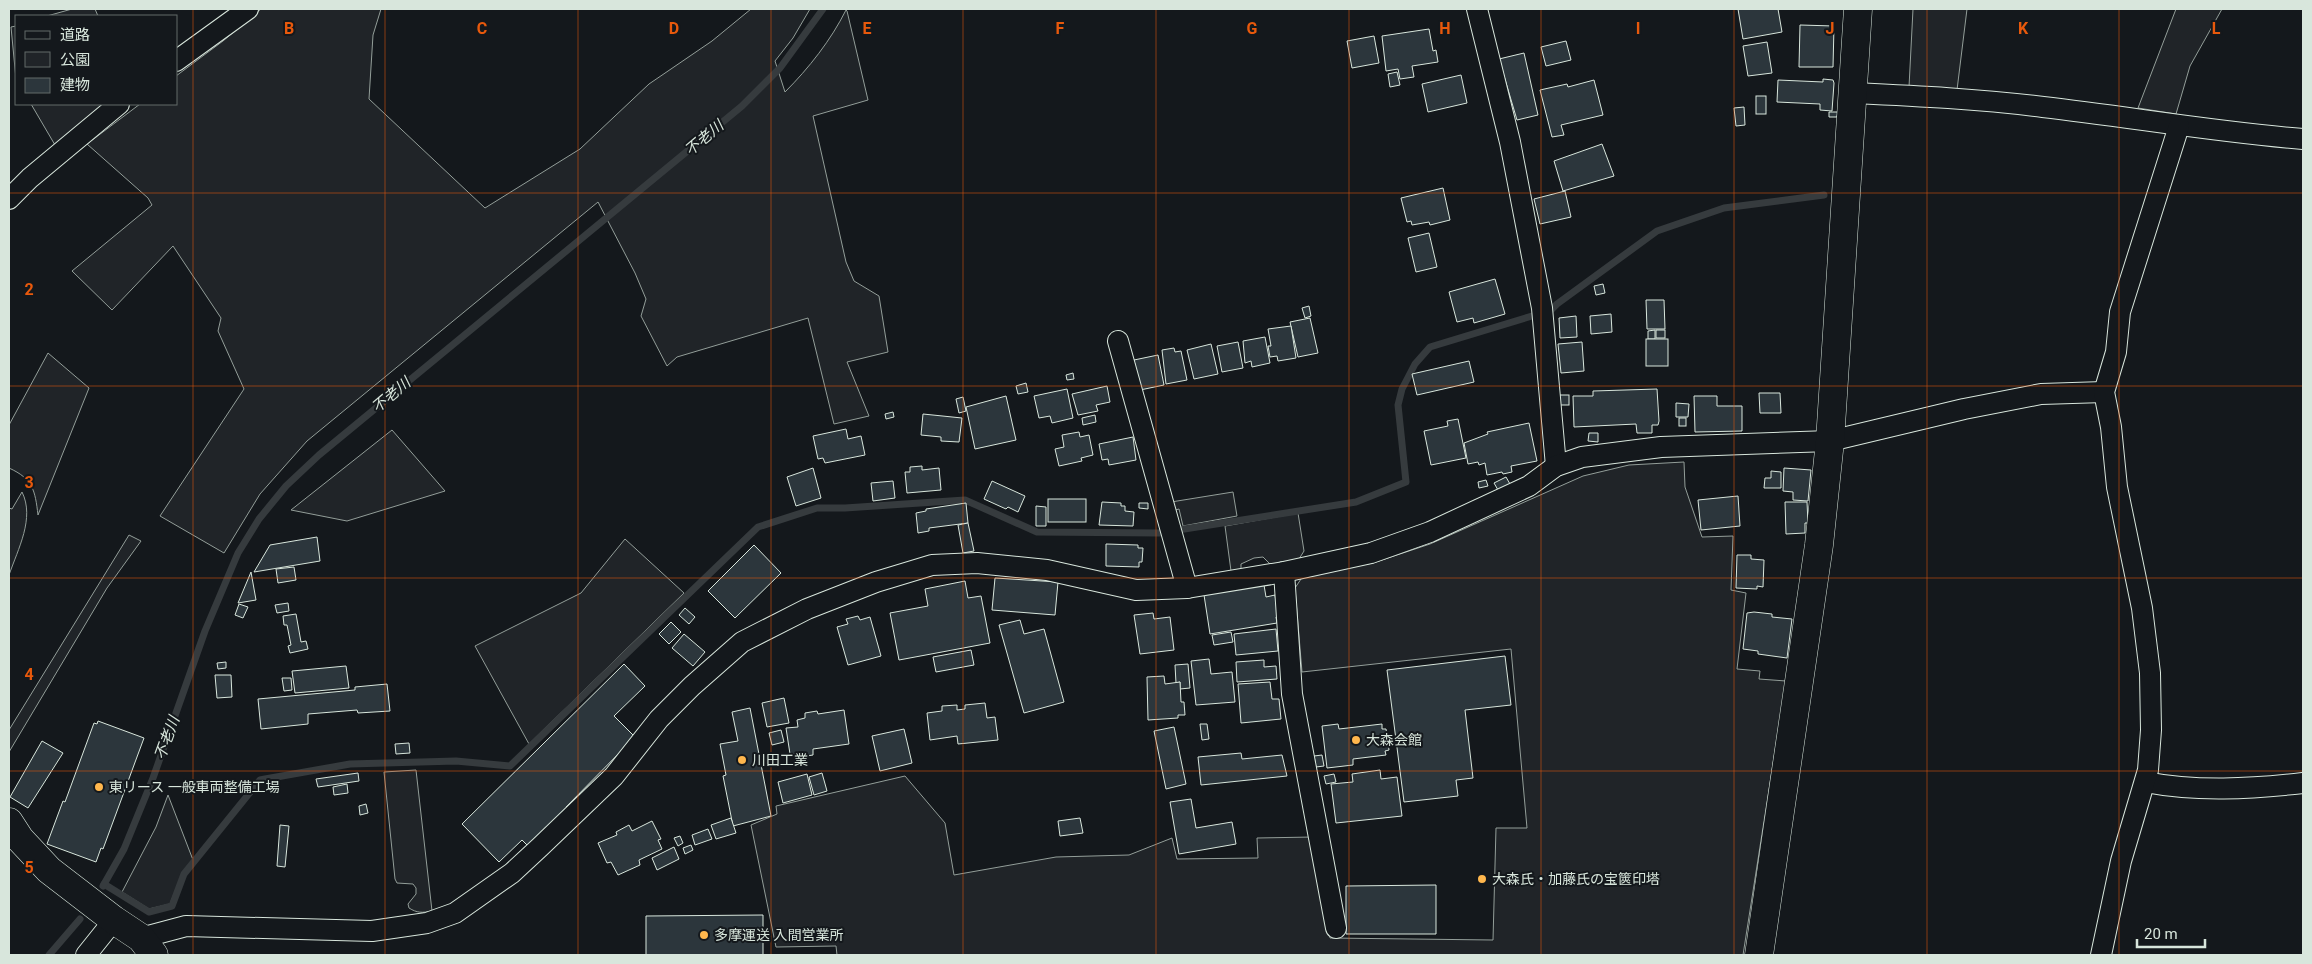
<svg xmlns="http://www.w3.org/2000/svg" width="2312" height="964" viewBox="0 0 2312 964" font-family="Roboto,'Noto Sans JP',sans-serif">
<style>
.green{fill:#202428;stroke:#939e99}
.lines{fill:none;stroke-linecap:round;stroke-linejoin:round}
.stream{stroke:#363b3e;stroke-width:7}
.building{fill:#2c363c;stroke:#d8e6dc}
.street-casing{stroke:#d8e6dc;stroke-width:22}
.secondary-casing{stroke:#d8e6dc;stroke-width:29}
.street{stroke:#14181c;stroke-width:20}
.secondary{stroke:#14181c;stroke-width:28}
.grid{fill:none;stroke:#e8590c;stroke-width:1;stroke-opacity:0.55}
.poi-dot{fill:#ffb74d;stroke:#14181c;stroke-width:2}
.labels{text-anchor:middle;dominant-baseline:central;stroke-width:4;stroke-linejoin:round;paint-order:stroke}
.poi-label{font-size:14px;fill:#d8e6dc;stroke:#14181c;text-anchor:start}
.water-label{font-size:15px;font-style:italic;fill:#d8e6dc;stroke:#14181c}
.grid-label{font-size:16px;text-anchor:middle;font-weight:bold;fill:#e8590c;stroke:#14181c;stroke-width:4;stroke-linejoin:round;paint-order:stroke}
</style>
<rect width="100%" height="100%" fill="#14181c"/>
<g class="green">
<path d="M 72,9 L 95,9 L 98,16 L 47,16 Z"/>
<path d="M 261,9 L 381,9 L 373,35 L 369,99 L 485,208 L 580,149 L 649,84 L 712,41 L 751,9 L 810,9 L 793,38 L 775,61 L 785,92 C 809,68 831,40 846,10 L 847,11 L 868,100 L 813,116 L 846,262 L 854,281 L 879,296 L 888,352 L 847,362 L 869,416 L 834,424 L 808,318 L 677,357 L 667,366 L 641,316 L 646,299 L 635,273 L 598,202 L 307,441 L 260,494 L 224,553 L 160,516 L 244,389 L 218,331 L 221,318 L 173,246 L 112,310 L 72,271 L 152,205 L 148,198 L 87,144 L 140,104 L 176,104 L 176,76 L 223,41 Z"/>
<path d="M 1913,9 L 1967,9 L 1957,90 L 1909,87 Z"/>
<path d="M 2176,9 L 2222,9 L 2190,66 L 2176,114 L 2138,108 Z"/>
<path d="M 16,26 L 16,79 L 11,27 Z"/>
<path d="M 31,104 L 103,104 L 55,145 Z"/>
<path d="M 48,353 L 89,388 L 38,515 C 35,490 33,479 9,468 L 9,425 Z"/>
<path d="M 392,430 L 445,491 L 347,521 L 291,510 Z"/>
<path d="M 1684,462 L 1685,487 L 1702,537 L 1733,536 L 1731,590 L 1746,593 L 1737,669 L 1760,671 L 1759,679 L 1786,681 L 1743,955 L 837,955 L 836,946 L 776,947 L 751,825 L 777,814 L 776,806 L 905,776 L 945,823 L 954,875 L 1056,857 L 1129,855 L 1172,838 L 1177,859 L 1258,858 L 1257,838 L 1313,837 L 1330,938 L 1493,940 L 1496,828 L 1527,828 L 1511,649 L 1302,672 L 1295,588 L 1303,576 L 1373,563 L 1430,544 L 1583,476 L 1629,465 Z"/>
<path d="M 22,492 C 35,518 18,549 9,575 L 9,508 L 12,509 Z"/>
<path d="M 1233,492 L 1237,516 L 1183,526 L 1179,509 L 1172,511 L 1171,502 Z"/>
<path d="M 1298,513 L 1304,551 L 1299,559 L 1271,565 L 1263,557 L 1254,558 L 1241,564 L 1241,570 L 1231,571 L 1225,526 Z"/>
<path d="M 129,535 L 141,541 L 107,588 L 9,752 L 9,730 Z"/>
<path d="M 625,539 L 684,593 L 529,744 L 475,646 L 581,593 Z"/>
<path d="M 416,770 L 432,911 C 422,913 417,913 409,908 L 408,904 L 416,894 L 416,888 L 413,884 L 397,883 L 395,879 L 384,772 Z"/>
<path d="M 168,795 L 193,860 L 182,874 L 170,904 L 149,909 L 122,892 L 156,827 Z"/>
</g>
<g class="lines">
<g class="stream">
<path d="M 1551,310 L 1557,304 L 1657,231 L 1724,208 L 1824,195"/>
<path d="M 104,884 L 149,912 L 172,906 L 184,874 L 260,780 L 265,779 L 350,764 L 456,761 L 510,766 L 758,527 L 817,508 L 845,508 L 965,500 L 1037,532 L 1159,533 L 1356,502 L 1406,482 L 1398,405 L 1402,389 L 1415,364 L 1430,347 L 1532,316"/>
<path d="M 103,886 L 124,849 L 153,778 L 205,631 L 238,553 L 259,519 L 286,486 L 319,455 L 742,106 L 780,68 L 823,9"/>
<path d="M 49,955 L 80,919"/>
</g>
</g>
<g class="building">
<path d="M 1738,9 L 1778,9 L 1782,32 L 1743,39 Z"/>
<path d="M 1800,25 L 1834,26 L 1833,67 L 1799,67 Z"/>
<path d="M 1429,29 L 1433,51 L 1436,50 L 1438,62 L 1412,66 L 1414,77 L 1400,79 L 1398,69 L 1386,71 L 1382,36 Z"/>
<path d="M 1374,36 L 1379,63 L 1352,68 L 1347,41 Z"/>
<path d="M 1566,41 L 1571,60 L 1546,66 L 1541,47 Z"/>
<path d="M 1767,42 L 1772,73 L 1748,76 L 1743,46 Z"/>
<path d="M 1524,53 L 1538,115 L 1517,120 L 1499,59 Z"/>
<path d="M 1397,72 L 1400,85 L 1390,87 L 1388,74 Z"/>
<path d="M 1461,75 L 1467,103 L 1428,112 L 1422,84 Z"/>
<path d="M 1823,79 L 1833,80 L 1834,83 L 1832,111 L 1820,110 L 1820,104 L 1777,102 L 1778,80 L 1823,82 Z"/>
<path d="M 1594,80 L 1603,115 L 1561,125 L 1564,135 L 1552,137 L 1540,90 L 1567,84 L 1568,87 Z"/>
<rect x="1756" y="96" width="10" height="18"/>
<path d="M 1744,107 L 1745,125 L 1736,126 L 1734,108 Z"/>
<path d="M 1829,112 L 1838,112 L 1837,117 L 1829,117 Z"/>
<path d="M 1602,144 L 1614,176 L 1563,191 L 1554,161 Z"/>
<path d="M 1443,188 L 1450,220 L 1430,225 L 1429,222 L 1412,225 L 1411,221 L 1407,222 L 1401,198 Z"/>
<path d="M 1565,191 L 1571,217 L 1540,224 L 1534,199 Z"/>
<path d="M 1429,233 L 1437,267 L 1416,272 L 1408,238 Z"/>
<path d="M 1495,279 L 1505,314 L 1474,323 L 1473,318 L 1457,322 L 1449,292 Z"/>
<path d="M 1603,284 L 1605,293 L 1596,295 L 1594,286 Z"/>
<path d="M 1646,300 L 1664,300 L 1665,329 L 1647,329 Z"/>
<path d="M 1309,306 L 1311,316 L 1305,318 L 1302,308 Z"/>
<path d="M 1611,314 L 1612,332 L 1591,334 L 1590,316 Z"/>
<path d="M 1576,316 L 1577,337 L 1560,338 L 1559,318 Z"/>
<path d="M 1310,318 L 1318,353 L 1298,357 L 1290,322 Z"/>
<path d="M 1291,326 L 1296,358 L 1278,361 L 1277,356 L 1270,357 L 1268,346 L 1271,346 L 1268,329 Z"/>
<path d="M 1655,330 L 1655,339 L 1648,339 L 1648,331 Z"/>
<rect x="1656" y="330" width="9" height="8"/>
<path d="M 1265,337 L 1270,363 L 1252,367 L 1251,361 L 1245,363 L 1243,341 Z"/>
<rect x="1646" y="339" width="22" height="27"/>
<path d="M 1238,342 L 1243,368 L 1222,372 L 1217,346 Z"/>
<path d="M 1582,342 L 1584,371 L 1561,373 L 1558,344 Z"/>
<path d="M 1211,344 L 1218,374 L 1194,379 L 1187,350 Z"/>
<path d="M 1174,348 L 1175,352 L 1181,351 L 1187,380 L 1166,384 L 1162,350 Z"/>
<path d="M 1158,355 L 1164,385 L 1140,390 L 1134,360 Z"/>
<path d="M 1469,361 L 1474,382 L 1417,395 L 1412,374 Z"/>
<path d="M 1073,373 L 1074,379 L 1067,380 L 1066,375 Z"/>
<path d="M 1026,383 L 1028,392 L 1018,394 L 1016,386 Z"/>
<path d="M 1107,386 L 1110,402 L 1096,405 L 1098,411 L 1078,415 L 1072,394 Z"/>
<path d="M 1067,389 L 1073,418 L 1052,423 L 1050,416 L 1039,418 L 1034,396 Z"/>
<path d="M 1657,389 L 1659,421 L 1658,425 L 1652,425 L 1652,433 L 1637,433 L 1636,424 L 1574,427 L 1573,396 L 1593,396 L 1593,391 Z"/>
<path d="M 1759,393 L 1780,393 L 1781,413 L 1760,413 Z"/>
<rect x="1559" y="395" width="10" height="10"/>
<path d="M 1006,396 L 1016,440 L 975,449 L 966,407 Z"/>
<path d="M 1694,396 L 1717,396 L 1717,406 L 1742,406 L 1742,431 L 1695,432 Z"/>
<path d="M 963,397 L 966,411 L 959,413 L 956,399 Z"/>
<path d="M 1676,403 L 1689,404 L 1688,417 L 1676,417 Z"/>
<path d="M 893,412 L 894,417 L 886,419 L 885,414 Z"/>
<path d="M 923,414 L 962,418 L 959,442 L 941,441 L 941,437 L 921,435 Z"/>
<path d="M 1095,415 L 1096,422 L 1083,425 L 1082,418 Z"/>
<rect x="1679" y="418" width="7" height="8"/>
<path d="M 1458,419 L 1466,458 L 1431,465 L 1424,431 L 1448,426 L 1447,421 Z"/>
<path d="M 1529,423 L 1537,461 L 1511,466 L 1512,472 L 1503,474 L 1502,472 L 1487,475 L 1485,463 L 1479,465 L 1478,462 L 1468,464 L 1464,443 L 1488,434 L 1487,432 Z"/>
<path d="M 846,429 L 848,439 L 861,436 L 865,455 L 825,463 L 823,458 L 818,459 L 813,436 Z"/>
<path d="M 1079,432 L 1080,437 L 1089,435 L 1093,455 L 1081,458 L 1082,461 L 1059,466 L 1055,449 L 1064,447 L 1062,435 Z"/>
<path d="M 1589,433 L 1598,433 L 1598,442 L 1588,441 Z"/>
<path d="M 1133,437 L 1136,460 L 1109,465 L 1108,459 L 1102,460 L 1099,444 Z"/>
<path d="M 922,466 L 922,470 L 939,468 L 941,490 L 907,493 L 905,472 L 910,472 L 910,467 Z"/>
<path d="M 813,468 L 821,498 L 796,506 L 787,477 Z"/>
<path d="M 1784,468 L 1811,470 L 1808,501 L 1793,500 L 1793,492 L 1783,491 Z"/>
<path d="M 1771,471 L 1781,472 L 1781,488 L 1764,488 L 1765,478 L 1771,478 Z"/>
<path d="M 1506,477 L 1510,484 L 1498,490 L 1494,483 Z"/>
<path d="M 1486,480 L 1488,486 L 1479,488 L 1478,482 Z"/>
<path d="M 893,481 L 895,498 L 873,501 L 871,483 Z"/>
<path d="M 992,481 L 1025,496 L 1018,512 L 1008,507 L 1006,509 L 984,499 Z"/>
<path d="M 1738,496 L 1740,526 L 1701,530 L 1698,500 Z"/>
<rect x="1048" y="499" width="38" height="23"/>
<path d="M 1102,502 L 1121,503 L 1121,506 L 1125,506 L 1125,511 L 1134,512 L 1133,526 L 1099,525 Z"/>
<path d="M 1785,502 L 1807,502 L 1808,523 L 1805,523 L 1805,533 L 1786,534 Z"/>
<path d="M 966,503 L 968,523 L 929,528 L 929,531 L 918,533 L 916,513 L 926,511 L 926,509 Z"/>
<path d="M 1139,503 L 1148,503 L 1148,509 L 1139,508 Z"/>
<path d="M 1036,506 L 1046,507 L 1046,526 L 1036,526 Z"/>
<path d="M 968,523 L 974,551 L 963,553 L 958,525 Z"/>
<path d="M 317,537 L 320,561 L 254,572 L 270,545 Z"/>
<path d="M 1106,544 L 1138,545 L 1138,548 L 1143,548 L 1142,562 L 1139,562 L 1139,567 L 1106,566 Z"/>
<path d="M 754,545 L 781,573 L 735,618 L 708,591 Z"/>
<path d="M 1737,555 L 1751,555 L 1751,559 L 1764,560 L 1763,587 L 1757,586 L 1757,589 L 1736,588 Z"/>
<path d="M 294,567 L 296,580 L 278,583 L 276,569 Z"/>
<path d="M 251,572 L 256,600 L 238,603 Z"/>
<path d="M 995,578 L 1058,582 L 1055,615 L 992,610 Z"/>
<path d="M 965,581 L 968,598 L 981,596 L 990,643 L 899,660 L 890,613 L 928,606 L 925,589 Z"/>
<path d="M 1264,585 L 1266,597 L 1275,595 L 1278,617 L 1276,617 L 1277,623 L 1210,634 L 1204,595 Z"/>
<path d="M 288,603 L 289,611 L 277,613 L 275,605 Z"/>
<path d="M 239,604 L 248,607 L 243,618 L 235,615 Z"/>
<path d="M 685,608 L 695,617 L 689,624 L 679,615 Z"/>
<path d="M 1754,612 L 1772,614 L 1772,617 L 1792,619 L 1787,658 L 1758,654 L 1758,651 L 1743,649 L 1747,613 Z"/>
<path d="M 1153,613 L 1154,619 L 1170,617 L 1174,650 L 1140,654 L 1134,615 Z"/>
<path d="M 296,614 L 301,642 L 306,641 L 308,649 L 290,653 L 288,646 L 291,645 L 287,625 L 284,625 L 283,616 Z"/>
<path d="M 858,616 L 860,620 L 870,617 L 881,656 L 848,665 L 837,627 L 848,624 L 846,619 Z"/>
<path d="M 1020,620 L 1024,634 L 1044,629 L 1064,702 L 1024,713 L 999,625 Z"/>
<path d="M 671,622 L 681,632 L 669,644 L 659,634 Z"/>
<path d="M 1276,629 L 1278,651 L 1236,655 L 1234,634 Z"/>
<path d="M 1231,632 L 1233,642 L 1214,645 L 1212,635 Z"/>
<path d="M 684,634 L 705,652 L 693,666 L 672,648 Z"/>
<path d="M 971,650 L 974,665 L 936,672 L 933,657 Z"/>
<path d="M 1505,656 L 1511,705 L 1465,710 L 1473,778 L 1456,780 L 1458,796 L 1404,802 L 1387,670 Z"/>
<path d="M 1209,659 L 1211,674 L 1232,672 L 1235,702 L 1196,705 L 1191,661 Z"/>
<path d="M 1264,660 L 1264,667 L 1276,666 L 1277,679 L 1237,682 L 1236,662 Z"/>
<path d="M 226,662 L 226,668 L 218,669 L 217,663 Z"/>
<path d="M 624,664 L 645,686 L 614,716 L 635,737 L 566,807 L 568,809 L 529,847 L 522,840 L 499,862 L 462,824 Z"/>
<path d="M 1188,664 L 1190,688 L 1180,689 L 1180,682 L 1176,683 L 1175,665 Z"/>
<path d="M 346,666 L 349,688 L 295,693 L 292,671 Z"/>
<path d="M 215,675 L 231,675 L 232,697 L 217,698 Z"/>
<path d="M 1164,676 L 1165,684 L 1180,682 L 1181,702 L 1184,702 L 1185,715 L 1178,715 L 1178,718 L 1148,720 L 1147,677 Z"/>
<path d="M 282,678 L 291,678 L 292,690 L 284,691 Z"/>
<path d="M 1270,682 L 1272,699 L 1279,699 L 1281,719 L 1241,723 L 1238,684 Z"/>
<path d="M 387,684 L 390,711 L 358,713 L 357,710 L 308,714 L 308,724 L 261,729 L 258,699 L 355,690 L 355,687 Z"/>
<path d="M 784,698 L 789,723 L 767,727 L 762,703 Z"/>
<path d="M 985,703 L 987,718 L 995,717 L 998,740 L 958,744 L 957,736 L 930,740 L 927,713 L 942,711 L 942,706 L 957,705 L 957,710 L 965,709 L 965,705 Z"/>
<path d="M 750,708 L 771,816 L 733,826 L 723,776 L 726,775 L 720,744 L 738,741 L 732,712 Z"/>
<path d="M 844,710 L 849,744 L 813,749 L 813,755 L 800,757 L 799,753 L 790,754 L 786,728 L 798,727 L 797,720 L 805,718 L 805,713 L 817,711 L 818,714 Z"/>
<path d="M 98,721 L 144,738 L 103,849 L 101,848 L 96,862 L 47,844 L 63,801 L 65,802 L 94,723 L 97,724 Z"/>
<path d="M 1200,724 L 1207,724 L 1209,739 L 1202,740 Z"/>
<path d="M 1338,724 L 1339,729 L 1382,724 L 1382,729 L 1386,729 L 1389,750 L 1385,751 L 1386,755 L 1353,759 L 1353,765 L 1327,768 L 1322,726 Z"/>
<path d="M 1174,727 L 1186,784 L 1166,789 L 1154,731 Z"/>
<path d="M 904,729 L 912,763 L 880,771 L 872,736 Z"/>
<path d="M 781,730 L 784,742 L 772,745 L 769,733 Z"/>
<path d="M 42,741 L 63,753 L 28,808 L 10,797 Z"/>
<path d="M 409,743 L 410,753 L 396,754 L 395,744 Z"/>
<path d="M 1241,753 L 1242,759 L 1282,755 L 1287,776 L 1201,785 L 1198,757 Z"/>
<path d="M 1322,755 L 1324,766 L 1316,767 L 1314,756 Z"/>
<path d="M 1380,770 L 1381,779 L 1397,777 L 1402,816 L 1336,823 L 1331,784 L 1353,782 L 1352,774 Z"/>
<path d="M 358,773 L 359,781 L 318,787 L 316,779 Z"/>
<path d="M 822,773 L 827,791 L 814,795 L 809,777 Z"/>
<path d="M 807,774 L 812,795 L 783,803 L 778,782 Z"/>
<path d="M 1334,774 L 1336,782 L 1326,784 L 1324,776 Z"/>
<path d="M 347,784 L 348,793 L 334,795 L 333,787 Z"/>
<path d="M 1191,799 L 1196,828 L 1232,822 L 1236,844 L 1179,854 L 1170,802 Z"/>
<path d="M 366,804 L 368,813 L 360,815 L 359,806 Z"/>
<path d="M 731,818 L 736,833 L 716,839 L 711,825 Z"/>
<path d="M 1080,818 L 1083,833 L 1060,836 L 1058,821 Z"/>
<path d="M 652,821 L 661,839 L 658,840 L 662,849 L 639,860 L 640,865 L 618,875 L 611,862 L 607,863 L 598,843 L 617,835 L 616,832 L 629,825 L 632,831 Z"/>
<path d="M 280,825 L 289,826 L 285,867 L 277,866 Z"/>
<path d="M 708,829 L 712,839 L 695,845 L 692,835 Z"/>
<path d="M 680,836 L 683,843 L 678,846 L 674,838 Z"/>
<path d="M 691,845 L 693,850 L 685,854 L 683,848 Z"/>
<path d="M 674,847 L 679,859 L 657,870 L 652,858 Z"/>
<path d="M 1436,885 L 1436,934 L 1346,934 L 1346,886 Z"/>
<path d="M 763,915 L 763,955 L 646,955 L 646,916 Z"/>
</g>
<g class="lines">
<g class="street-casing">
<g id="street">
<path d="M 1477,9 L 1510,142 L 1542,308 L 1556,466"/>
<path d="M 176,61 L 248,9"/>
<path d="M 1854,93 C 1917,96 1980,99 2043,107 C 2130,117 2216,132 2303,139"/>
<path d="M 9,199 L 30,178 L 119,104"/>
<path d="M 1118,341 L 1187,588"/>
<path d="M 1284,572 L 1292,694 L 1336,928"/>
<path d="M 2145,782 C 2197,792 2250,789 2303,783"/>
<path d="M 141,938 L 186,926 L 372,931 L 427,923 L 455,913 L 512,873 L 540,847 L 614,776 L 659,719 L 692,686 L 742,642 L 807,609 L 876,582 L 932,565 L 977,563 L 1047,570 L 1136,590 L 1187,588 L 1284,572 L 1371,553 L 1430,532 L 1529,486 L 1556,466 L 1582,457 L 1661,447 L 1830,441 L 1964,409 L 2041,394 L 2104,392"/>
<path d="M 86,955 L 114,920"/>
<path d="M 2101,955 L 2121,861 L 2148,770 L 2151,730 L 2150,673 L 2142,608 L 2117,487 L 2111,427 L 2104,392 L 2116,352 L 2120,312 L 2179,126"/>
</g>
</g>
<g class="secondary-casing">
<g id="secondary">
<path d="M 9,822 L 20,839 L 49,870 L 114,920 L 141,938 L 154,955"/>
<path d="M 1759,955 L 1819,545 L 1830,441 L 1858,9"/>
</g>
</g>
<use href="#street" class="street"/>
<use href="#secondary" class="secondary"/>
</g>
<path class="grid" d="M 193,9 L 193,955M 385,9 L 385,955M 578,9 L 578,955M 771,9 L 771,955M 963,9 L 963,955M 1156,9 L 1156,955M 1349,9 L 1349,955M 1541,9 L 1541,955M 1734,9 L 1734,955M 1927,9 L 1927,955M 2119,9 L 2119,955M 9,193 L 2303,193M 9,386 L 2303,386M 9,578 L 2303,578M 9,771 L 2303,771"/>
<g class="poi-dot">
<circle cx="1356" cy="740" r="5"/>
<circle cx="742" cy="760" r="5"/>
<circle cx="99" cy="787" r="5"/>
<circle cx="1482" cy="879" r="5"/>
<circle cx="704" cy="935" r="5"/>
</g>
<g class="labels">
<g class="poi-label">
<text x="1366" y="740">大森会館</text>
<text x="752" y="760">川田工業</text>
<text x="109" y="787">東リース 一般車両整備工場</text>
<text x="1492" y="879">大森氏・加藤氏の宝篋印塔</text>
<text x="714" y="935">多摩運送 入間営業所</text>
</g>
<g class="water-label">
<text transform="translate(704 138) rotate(-40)">不老川</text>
<text transform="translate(391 395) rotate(-40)">不老川</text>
<text transform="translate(167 738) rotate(-70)">不老川</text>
</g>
</g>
<g class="grid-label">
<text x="289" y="34">B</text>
<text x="482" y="34">C</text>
<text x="674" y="34">D</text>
<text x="867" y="34">E</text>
<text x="1060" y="34">F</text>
<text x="1252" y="34">G</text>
<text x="1445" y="34">H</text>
<text x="1638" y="34">I</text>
<text x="1830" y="34">J</text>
<text x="2023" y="34">K</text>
<text x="2216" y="34">L</text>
<text x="29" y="295">2</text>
<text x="29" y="488">3</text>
<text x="29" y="680">4</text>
<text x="29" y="873">5</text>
</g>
<rect width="2312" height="964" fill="none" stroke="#d8e6dc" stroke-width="20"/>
<rect x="15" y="15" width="162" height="90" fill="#14181c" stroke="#626a69"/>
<rect x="25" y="31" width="25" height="8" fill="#14181c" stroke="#626a69"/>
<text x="60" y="40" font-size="15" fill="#d8e6dc">道路</text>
<rect x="25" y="52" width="25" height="15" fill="#202428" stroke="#626a69"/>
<text x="60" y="65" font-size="15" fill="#d8e6dc">公園</text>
<rect x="25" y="78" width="25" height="15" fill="#2c363c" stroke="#626a69"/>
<text x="60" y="90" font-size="15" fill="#d8e6dc">建物</text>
<path d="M2137 939v8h68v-8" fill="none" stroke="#d8e6dc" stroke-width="2.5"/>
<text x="2144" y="939" font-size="15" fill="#d8e6dc" stroke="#14181c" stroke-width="4" paint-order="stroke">20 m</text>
</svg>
